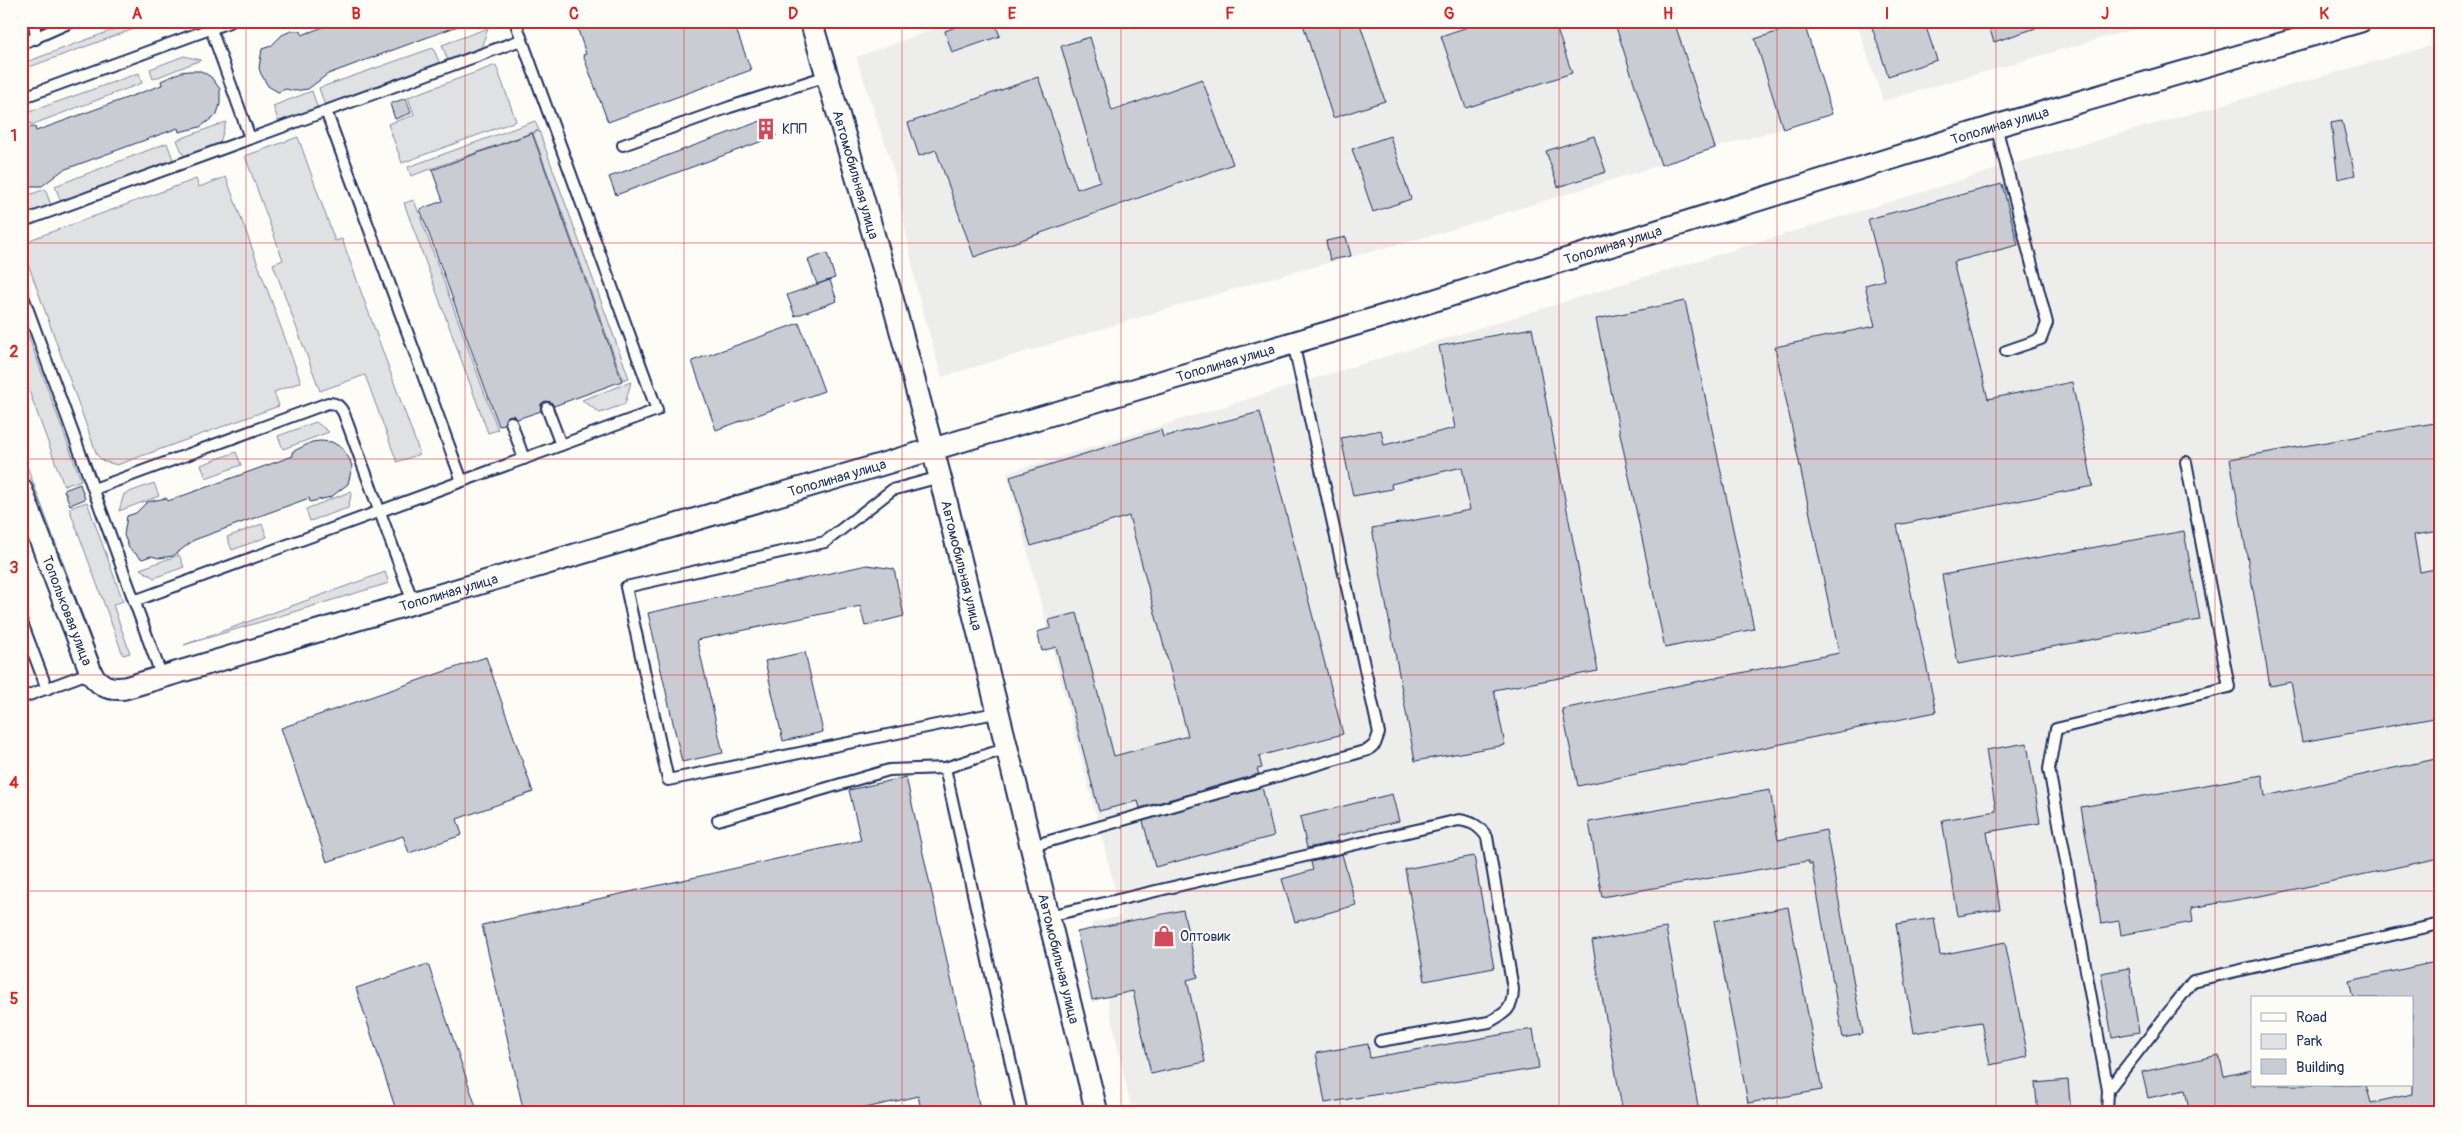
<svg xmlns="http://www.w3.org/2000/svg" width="2461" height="1134" viewBox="0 0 2461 1134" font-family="Pangolin,sans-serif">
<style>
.built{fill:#edeeec;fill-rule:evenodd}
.green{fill:#e0e1e3;stroke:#7e88a0}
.building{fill:#c9ccd3;stroke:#1b2f5e}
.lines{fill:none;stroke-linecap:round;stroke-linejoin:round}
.service-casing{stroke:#1b2f5e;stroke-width:14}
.minor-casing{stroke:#1b2f5e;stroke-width:25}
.service{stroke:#fdfcf7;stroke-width:10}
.minor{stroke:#fdfcf7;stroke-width:21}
.grid{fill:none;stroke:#d62828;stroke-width:1;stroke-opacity:0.55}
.labels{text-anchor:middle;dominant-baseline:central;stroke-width:4;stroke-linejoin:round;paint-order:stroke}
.street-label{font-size:14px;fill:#1b2f5e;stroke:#fdfcf7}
.poi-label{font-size:14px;fill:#1b2f5e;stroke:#fdfcf7;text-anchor:start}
.neatline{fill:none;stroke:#d62828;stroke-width:2}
.grid-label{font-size:16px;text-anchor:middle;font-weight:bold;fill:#d62828}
</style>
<rect width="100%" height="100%" fill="#fdfcf7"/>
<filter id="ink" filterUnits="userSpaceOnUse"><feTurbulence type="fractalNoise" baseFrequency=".02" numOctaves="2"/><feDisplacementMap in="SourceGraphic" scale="10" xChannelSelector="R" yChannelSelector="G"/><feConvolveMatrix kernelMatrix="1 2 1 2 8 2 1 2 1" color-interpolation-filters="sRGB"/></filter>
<g filter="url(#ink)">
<g class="built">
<path d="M 957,21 L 1803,21 L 1832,114 L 1715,148 L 1434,235 L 1261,281 L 942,377 L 917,291 L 895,174 L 856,57 Z"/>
<path d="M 1856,21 L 2162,21 L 1883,101 Z"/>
<path d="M 2440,43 L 2440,1113 L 1132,1113 L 1091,923 L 1122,916 L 1007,473 L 2006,166 ZM 2252,998 L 2412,998 L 2412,1085 L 2252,1085 Z"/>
</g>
<g class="green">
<path d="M 137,21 L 156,21 L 21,70 L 21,64 Z"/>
<path d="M 488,28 L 481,48 L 448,61 L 442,45 Z"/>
<path d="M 433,48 L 440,64 L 325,106 L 319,88 Z"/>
<path d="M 184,56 L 201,60 L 153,79 L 150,69 Z"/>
<path d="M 496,65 L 516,121 L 402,163 L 388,124 L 414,115 L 408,97 Z"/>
<path d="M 139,73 L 142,83 L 31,125 L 26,113 Z"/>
<path d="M 312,91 L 318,109 L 279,123 L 273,106 Z"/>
<path d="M 535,121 L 539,130 L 411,176 L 408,167 Z"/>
<path d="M 226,122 L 219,146 L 185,159 L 177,140 Z"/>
<path d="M 539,131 L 629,378 L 623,380 L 533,133 Z"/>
<path d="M 298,137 L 335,241 L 342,239 L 420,454 L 397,462 L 365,375 L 320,391 L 273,264 L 283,260 L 245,156 Z"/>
<path d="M 167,143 L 174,162 L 62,204 L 55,186 Z"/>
<path d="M 226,177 L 301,382 L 274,392 L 279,406 L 117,465 L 103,461 L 97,455 L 23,250 L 32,239 L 196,179 L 199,187 Z"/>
<path d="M 45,189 L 52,208 L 26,217 L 21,213 L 21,198 Z"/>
<path d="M 414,200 L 498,430 L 488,433 L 404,203 Z"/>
<path d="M 21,316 L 81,480 L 64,486 L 21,369 Z"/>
<path d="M 631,382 L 625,404 L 600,413 L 582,400 Z"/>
<path d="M 316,422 L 329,432 L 283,449 L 278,436 Z"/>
<path d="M 21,450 L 100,662 L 94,665 L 21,469 Z"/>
<path d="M 236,452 L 241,465 L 206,478 L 201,465 Z"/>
<path d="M 154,483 L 159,496 L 119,511 L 124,494 Z"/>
<path d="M 352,491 L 348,508 L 310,521 L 306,509 Z"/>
<path d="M 87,502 L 123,601 L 113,605 L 130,653 L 123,655 L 69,508 Z"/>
<path d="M 262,524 L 267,537 L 232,550 L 227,537 Z"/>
<path d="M 179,555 L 184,567 L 154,578 L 140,569 Z"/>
<path d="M 385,572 L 389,583 L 184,645 Z"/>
</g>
<g class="building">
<path d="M 339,21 L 466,21 L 466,23 L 328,74 L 308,89 L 294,91 L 286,89 L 278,92 L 268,86 L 261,74 L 259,68 L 262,49 L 271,46 L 282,35 L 291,31 L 301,31 L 302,35 Z"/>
<path d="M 575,21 L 733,21 L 751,70 L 608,122 L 583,55 L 586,54 Z"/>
<path d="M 971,21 L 994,21 L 1000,36 L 952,53 L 945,31 Z"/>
<path d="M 1302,21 L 1359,21 L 1385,101 L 1333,118 Z"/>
<path d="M 1485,21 L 1554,21 L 1572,73 L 1466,108 L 1441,36 Z"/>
<path d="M 1614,21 L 1674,21 L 1715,148 L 1661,165 Z"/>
<path d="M 1870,21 L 1924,21 L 1937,60 L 1888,76 Z"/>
<path d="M 1987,21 L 2048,21 L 2048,24 L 1994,42 Z"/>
<path d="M 1804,23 L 1832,114 L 1783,129 L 1755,39 Z"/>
<path d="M 1090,37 L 1112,111 L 1202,79 L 1233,164 L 974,257 L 936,150 L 919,156 L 908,123 L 1038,77 L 1077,189 L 1100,181 L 1061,46 Z"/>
<path d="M 189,71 L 201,71 L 211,77 L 220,89 L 220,104 L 217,114 L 207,122 L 200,127 L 179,132 L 178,128 L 63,170 L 42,186 L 21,186 L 21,128 L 35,127 L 36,131 L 162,85 L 161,81 L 181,72 Z"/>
<path d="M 406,98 L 411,113 L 395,119 L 390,104 Z"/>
<path d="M 769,118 L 776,136 L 616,195 L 609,177 Z"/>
<path d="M 2342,121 L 2355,175 L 2338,179 L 2331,123 Z"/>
<path d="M 532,133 L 622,381 L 554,406 L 551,402 L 545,401 L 541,404 L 541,411 L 517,419 L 513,415 L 508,416 L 504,424 L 499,426 L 420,209 L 443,201 L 432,170 Z"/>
<path d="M 1390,136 L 1411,199 L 1373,212 L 1352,149 Z"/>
<path d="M 1594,136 L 1606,172 L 1558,187 L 1546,151 Z"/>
<path d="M 2002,184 L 2018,245 L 1953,262 L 1988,399 L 2072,382 L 2093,486 L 1897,525 L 1936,712 L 1578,786 L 1562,709 L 1839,653 L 1775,347 L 1875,326 L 1865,285 L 1884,280 L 1868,219 Z"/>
<path d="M 1346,237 L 1351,256 L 1330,260 L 1326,241 Z"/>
<path d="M 827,253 L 835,278 L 817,284 L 808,260 Z"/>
<path d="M 830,280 L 837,301 L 795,316 L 787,295 Z"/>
<path d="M 1685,301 L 1754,629 L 1665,648 L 1596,319 Z"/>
<path d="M 799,323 L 824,391 L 716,430 L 692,361 Z"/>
<path d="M 1532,328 L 1598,671 L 1494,690 L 1505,745 L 1415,761 L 1372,528 L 1470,510 L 1462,467 L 1391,484 L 1392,489 L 1353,496 L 1341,438 L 1381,430 L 1384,445 L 1455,428 L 1439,346 Z"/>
<path d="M 1260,412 L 1343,734 L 1259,756 L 1262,768 L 1257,769 L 1259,774 L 1140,808 L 1138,801 L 1099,811 L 1056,647 L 1042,651 L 1037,632 L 1051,628 L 1049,620 L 1077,613 L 1114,756 L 1188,736 L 1129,516 L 1031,546 L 1010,477 L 1161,430 L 1163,437 Z"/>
<path d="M 2440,422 L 2440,531 L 2414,535 L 2420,572 L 2440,568 L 2440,717 L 2302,742 L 2291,682 L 2270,686 L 2230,459 Z"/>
<path d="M 320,441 L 332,442 L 342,448 L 350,460 L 352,467 L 348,484 L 331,497 L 310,502 L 309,498 L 194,540 L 173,556 L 159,558 L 151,556 L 142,559 L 129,548 L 124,535 L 127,516 L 136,513 L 147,502 L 166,498 L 168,501 L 293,456 L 292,452 L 312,442 Z"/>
<path d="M 80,484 L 85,499 L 70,505 L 64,490 Z"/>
<path d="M 2184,531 L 2200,620 L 1958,664 L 1942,575 Z"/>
<path d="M 867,565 L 894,569 L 904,616 L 865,626 L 860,606 L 697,640 L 723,753 L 682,762 L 648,613 Z"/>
<path d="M 805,652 L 823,732 L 783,741 L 765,661 Z"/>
<path d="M 486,657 L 533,792 L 457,819 L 462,835 L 409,853 L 403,836 L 327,862 L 281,728 Z"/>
<path d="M 2027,743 L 2040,823 L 1987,832 L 2000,909 L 1958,916 L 1942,820 L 1996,811 L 1986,750 Z"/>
<path d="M 2440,758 L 2440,858 L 2282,892 L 2191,908 L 2193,922 L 2121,935 L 2119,921 L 2101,924 L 2081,807 L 2262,775 L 2265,796 Z"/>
<path d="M 906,777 L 981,1113 L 922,1113 L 918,1096 L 844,1113 L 524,1113 L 482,925 L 861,840 L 849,790 Z"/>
<path d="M 1262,787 L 1274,836 L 1155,867 L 1143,821 Z"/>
<path d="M 1770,790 L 1778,840 L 1826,830 L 1863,1034 L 1843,1038 L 1812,864 L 1809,864 L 1808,861 L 1602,897 L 1589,822 Z"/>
<path d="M 1392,794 L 1399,821 L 1337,836 L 1339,841 L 1307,848 L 1300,817 Z"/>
<path d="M 1342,854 L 1356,905 L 1295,922 L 1282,879 L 1313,870 L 1311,862 Z"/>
<path d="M 1474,856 L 1494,968 L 1425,981 L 1405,869 Z"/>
<path d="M 1788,907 L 1822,1090 L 1748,1103 L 1714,921 Z"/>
<path d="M 1183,910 L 1198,977 L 1187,980 L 1205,1062 L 1151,1074 L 1133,991 L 1092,1000 L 1077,932 Z"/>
<path d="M 1934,918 L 1940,955 L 2005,942 L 2028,1057 L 1990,1065 L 1981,1022 L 1914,1033 L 1896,924 Z"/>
<path d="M 1666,928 L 1699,1111 L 1623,1113 L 1592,941 Z"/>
<path d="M 2440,961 L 2440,1113 L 2190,1113 L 2185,1090 L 2148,1098 L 2142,1072 L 2219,1055 L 2224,1076 L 2252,1070 L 2252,1085 L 2366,1085 L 2371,1103 L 2412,1094 L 2412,998 L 2353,998 L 2349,981 Z"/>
<path d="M 428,964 L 478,1113 L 397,1113 L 356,988 Z"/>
<path d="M 2129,968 L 2139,1032 L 2112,1037 L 2101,973 Z"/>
<path d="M 1533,1029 L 1539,1068 L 1325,1103 L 1316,1053 L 1368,1044 L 1370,1058 Z"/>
<path d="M 2068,1080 L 2071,1113 L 2038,1113 L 2035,1083 Z"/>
</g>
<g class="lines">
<g class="service-casing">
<g id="service">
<path d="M 34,21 L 36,39"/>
<path d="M 211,29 L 250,138"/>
<path d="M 21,44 L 73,21"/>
<path d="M 21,98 L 232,21"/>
<path d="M 326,111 L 462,481"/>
<path d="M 1996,126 L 2047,323 L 2041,339 L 2006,351"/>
<path d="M 623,145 L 730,107 L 827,76"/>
<path d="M 21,222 L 521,40"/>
<path d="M 21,291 L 162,677"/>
<path d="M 547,408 L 561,445"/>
<path d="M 511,422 L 524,459"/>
<path d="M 940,477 L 892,490 L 825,542 L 626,587 L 668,780 L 1000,712"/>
<path d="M 94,489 L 328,403 C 337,403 340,406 344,414 L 413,602"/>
<path d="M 134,601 L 657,410 L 515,21"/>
<path d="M 21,620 L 47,689"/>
<path d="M 21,698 L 91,672"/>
<path d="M 1008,748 L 945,768 L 1022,1113"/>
<path d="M 718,820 L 889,770 L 945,768"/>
<path d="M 1032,846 L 1368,750 L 1375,744 L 1379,733 L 1293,342"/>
<path d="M 1049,916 L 1459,820 C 1473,822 1479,826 1487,837 L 1513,989 C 1513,1009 1506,1013 1489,1022 L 1380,1041"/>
<path d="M 2108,1090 L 2193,981 L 2440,924"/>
<path d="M 2107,1113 L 2108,1090 L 2049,769 L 2056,729 L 2229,687 L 2186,462"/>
</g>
</g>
<g class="minor-casing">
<g id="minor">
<path id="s1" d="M 811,21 L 892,298 L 940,477 L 1097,1113"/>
<path id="s2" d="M 21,489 L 92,675 C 102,687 110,690 125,688 L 1387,315 L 1996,126 L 2361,21"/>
</g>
</g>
<use href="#service" class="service"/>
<use href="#minor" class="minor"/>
</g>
</g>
<path class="grid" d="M 246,21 L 246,1113M 465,21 L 465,1113M 684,21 L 684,1113M 902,21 L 902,1113M 1121,21 L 1121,1113M 1340,21 L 1340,1113M 1559,21 L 1559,1113M 1777,21 L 1777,1113M 1996,21 L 1996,1113M 2215,21 L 2215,1113M 21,243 L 2440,243M 21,459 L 2440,459M 21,675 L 2440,675M 21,891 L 2440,891"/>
<defs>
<g id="building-bare" transform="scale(1.725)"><path d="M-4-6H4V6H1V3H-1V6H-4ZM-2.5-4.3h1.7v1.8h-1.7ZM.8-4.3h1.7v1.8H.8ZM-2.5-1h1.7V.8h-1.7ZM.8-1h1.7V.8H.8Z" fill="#d1495b" stroke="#fdfcf7" stroke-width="2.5" paint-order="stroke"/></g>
<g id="shop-bare" transform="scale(1.725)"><path d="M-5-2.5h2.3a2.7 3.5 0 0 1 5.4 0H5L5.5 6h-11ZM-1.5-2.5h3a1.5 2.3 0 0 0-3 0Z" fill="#d1495b" stroke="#fdfcf7" stroke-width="2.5" paint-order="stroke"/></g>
</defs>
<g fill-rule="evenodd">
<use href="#building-bare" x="766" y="129"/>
<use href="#shop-bare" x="1164" y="936"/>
</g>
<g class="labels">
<g class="street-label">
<text stroke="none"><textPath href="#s2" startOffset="2194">Тополиная улица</textPath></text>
<text stroke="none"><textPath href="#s1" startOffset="160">Автомобильная улица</textPath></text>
<text stroke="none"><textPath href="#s2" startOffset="1789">Тополиная улица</textPath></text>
<text stroke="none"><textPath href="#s2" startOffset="1384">Тополиная улица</textPath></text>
<text stroke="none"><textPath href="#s2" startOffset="979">Тополиная улица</textPath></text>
<text stroke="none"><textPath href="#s1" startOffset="565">Автомобильная улица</textPath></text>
<text stroke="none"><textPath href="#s2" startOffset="574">Тополиная улица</textPath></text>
<text stroke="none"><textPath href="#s2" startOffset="130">Топольковая улица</textPath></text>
<text stroke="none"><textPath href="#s1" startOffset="970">Автомобильная улица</textPath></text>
</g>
<g class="poi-label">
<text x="782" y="129">КПП</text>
<text x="1180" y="936">Оптовик</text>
</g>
</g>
<rect width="2461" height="1134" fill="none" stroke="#fdfcf7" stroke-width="55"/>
<rect x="2251" y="996" width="162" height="90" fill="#fdfcf7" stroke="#a3aaba"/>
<rect x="2261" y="1013" width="25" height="8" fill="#fdfcf7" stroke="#a3aaba"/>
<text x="2296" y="1022" font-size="15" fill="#1b2f5e">Road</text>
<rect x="2261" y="1034" width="25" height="15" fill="#e0e1e3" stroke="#a3aaba"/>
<text x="2296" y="1046" font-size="15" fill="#1b2f5e">Park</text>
<rect x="2261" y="1059" width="25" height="15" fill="#c9ccd3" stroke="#a3aaba"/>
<text x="2296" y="1072" font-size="15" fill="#1b2f5e">Building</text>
<rect x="28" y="28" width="2406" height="1078" class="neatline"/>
<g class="grid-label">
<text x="137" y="19">A</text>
<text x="356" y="19">B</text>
<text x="574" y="19">C</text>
<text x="793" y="19">D</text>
<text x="1012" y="19">E</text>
<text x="1230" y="19">F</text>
<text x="1449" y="19">G</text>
<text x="1668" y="19">H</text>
<text x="1887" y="19">I</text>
<text x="2105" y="19">J</text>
<text x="2324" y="19">K</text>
<text x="14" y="141">1</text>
<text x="14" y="357">2</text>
<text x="14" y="573">3</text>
<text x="14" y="788">4</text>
<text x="14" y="1004">5</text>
</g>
</svg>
